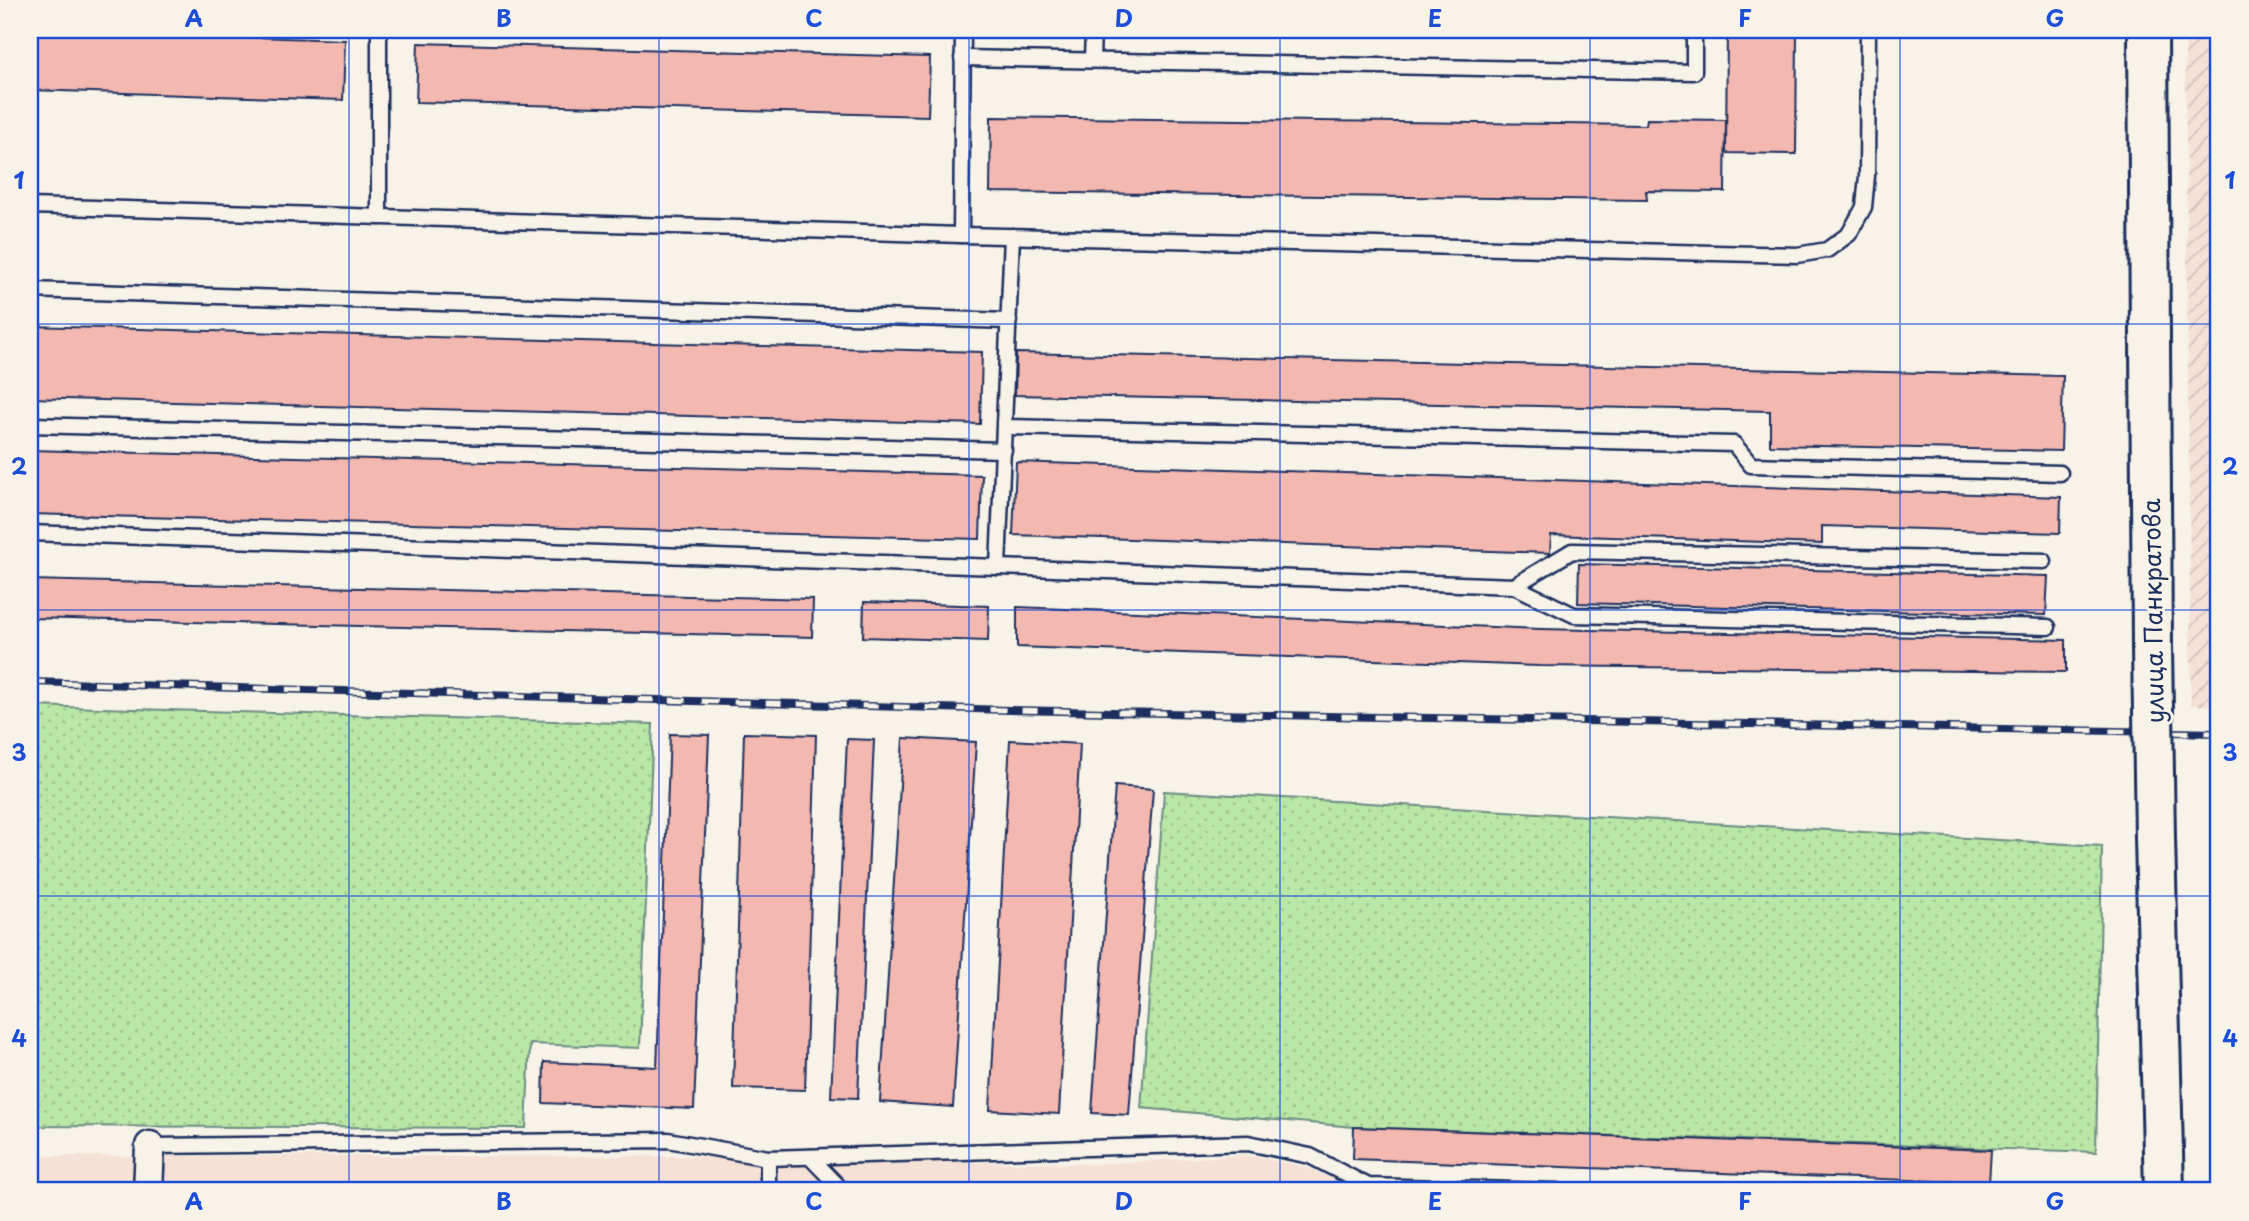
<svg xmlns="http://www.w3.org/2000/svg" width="2249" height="1221" viewBox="0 0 2249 1221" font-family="'Playpen Sans',sans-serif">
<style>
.built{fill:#f6e1d7}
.industrial{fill:url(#industrial-furrows)}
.garden{fill:url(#garden-dots);stroke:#6a8b82;stroke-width:2}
.building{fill:#f3b8b0;stroke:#1b2f5e;stroke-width:2}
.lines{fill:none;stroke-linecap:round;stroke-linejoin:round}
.lane-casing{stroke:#1b2f5e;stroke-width:19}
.street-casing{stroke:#1b2f5e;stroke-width:33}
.secondary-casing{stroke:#1b2f5e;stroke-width:44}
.lane{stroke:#f7f3e8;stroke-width:14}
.street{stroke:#f7f3e8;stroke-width:28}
.secondary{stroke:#f7f3e8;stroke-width:38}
.rail-casing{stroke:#1b2f5e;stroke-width:8}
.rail{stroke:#f7f3e8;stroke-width:5;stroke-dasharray:16;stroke-linecap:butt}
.secondary-bridge-casing{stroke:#1b2f5e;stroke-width:44;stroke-linecap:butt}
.secondary-bridge{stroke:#f7f3e8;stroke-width:38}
.grid{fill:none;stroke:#1d4ed8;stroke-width:2;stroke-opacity:0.55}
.labels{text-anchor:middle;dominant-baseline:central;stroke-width:6;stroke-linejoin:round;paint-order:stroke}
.street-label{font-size:24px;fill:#1b2f5e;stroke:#f7f3e8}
.neatline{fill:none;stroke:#1d4ed8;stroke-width:2.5}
.grid-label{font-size:23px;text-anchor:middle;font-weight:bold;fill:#1d4ed8}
</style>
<defs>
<pattern id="industrial-furrows" width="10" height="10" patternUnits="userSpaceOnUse" patternTransform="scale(1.75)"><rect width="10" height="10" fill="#f6e1d7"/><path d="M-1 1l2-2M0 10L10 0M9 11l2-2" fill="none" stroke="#d2c1bb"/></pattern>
<pattern id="garden-dots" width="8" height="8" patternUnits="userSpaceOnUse" patternTransform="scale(1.75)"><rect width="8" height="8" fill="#b9e7a6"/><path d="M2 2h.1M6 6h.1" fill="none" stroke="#9ec691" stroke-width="1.8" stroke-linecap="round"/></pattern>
</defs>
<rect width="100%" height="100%" fill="#f7f3e8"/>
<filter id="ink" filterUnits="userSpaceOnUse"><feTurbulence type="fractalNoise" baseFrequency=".0143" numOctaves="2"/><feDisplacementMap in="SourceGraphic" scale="14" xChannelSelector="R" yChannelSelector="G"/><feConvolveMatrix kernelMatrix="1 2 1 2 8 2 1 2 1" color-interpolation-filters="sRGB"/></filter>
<g filter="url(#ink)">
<path class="built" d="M 1247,1155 L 1306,1167 L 1358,1191 L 30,1191 L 30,1156 L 659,1156 L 1092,1164 Z"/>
<path class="industrial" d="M 2185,30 L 2219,30 L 2219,706 L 2191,705 Z"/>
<g class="garden">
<path d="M 30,706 L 653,724 L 640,1048 L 530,1044 L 526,1128 L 30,1126 Z"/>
<path d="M 1164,791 L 2102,846 L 2096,1152 L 1354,1127 L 1141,1108 Z"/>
</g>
<g class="building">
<path d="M 30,30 L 345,40 L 343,100 L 30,90 Z"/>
<path d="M 1727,30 L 1797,30 L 1796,154 L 1726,153 Z"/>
<path d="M 418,43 L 930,57 L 928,116 L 416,102 Z"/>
<path d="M 991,117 L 1646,125 L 1647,119 L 1726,120 L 1725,192 L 1646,191 L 1647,200 L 990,192 Z"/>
<path d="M 30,326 L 982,352 L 980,424 L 30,398 Z"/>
<path d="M 1016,353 L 2063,376 L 2061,451 L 1770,445 L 1770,411 L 1015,395 Z"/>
<path d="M 30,450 L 982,475 L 980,539 L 30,514 Z"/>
<path d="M 1016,462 L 2061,497 L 2060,533 L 1822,526 L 1822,544 L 1551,535 L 1550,553 L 1013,535 Z"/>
<path d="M 1579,564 L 2048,576 L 2046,615 L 1578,603 Z"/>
<path d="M 30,580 L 813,599 L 812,637 L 30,618 Z"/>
<path d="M 864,602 L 989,606 L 988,641 L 863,637 Z"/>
<path d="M 1017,607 L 1541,629 L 2066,640 L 2066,672 L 1539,666 L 1017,647 Z"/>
<path d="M 744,733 L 816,735 L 805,1090 L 733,1088 Z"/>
<path d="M 670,734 L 709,735 L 694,1109 L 543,1103 L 544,1062 L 657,1067 Z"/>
<path d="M 903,738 L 976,742 L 953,1107 L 880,1102 Z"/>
<path d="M 847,739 L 874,740 L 858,1098 L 831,1097 Z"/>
<path d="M 1010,740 L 1080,744 L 1059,1114 L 990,1110 Z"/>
<path d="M 1115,786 L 1153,789 L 1129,1115 L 1092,1113 Z"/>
<path d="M 1354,1127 L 1991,1150 L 1989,1183 L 1353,1159 Z"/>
</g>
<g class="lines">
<g class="lane-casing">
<g id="lane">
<path d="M 962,58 L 1694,72 L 1694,30"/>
<path d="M 1092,59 L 1093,30"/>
<path d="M 30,206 L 961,235 L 1797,255 L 1827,250 L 1849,234 L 1864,207 L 1867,176 L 1868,30"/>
<path d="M 379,217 L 379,30"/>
<path d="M 961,235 L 963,30"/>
<path d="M 30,290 L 1009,321"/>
<path d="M 30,425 L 1004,450"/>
<path d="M 1005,427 L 1734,444 L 1751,465 L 2060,473"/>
<path d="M 30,533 L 998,567 L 1012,236"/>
<path d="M 998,567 L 1514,586 L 1574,615 L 2048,627"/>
<path d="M 1514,586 L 1572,551 L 2044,561"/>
<path d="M 150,1146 L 668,1140 L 768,1158 L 1248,1143 L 1310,1156 L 1368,1186 L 1557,1191"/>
<path d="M 810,1157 L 843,1191"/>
<path d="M 768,1158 L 768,1191"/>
<path d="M 1348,1191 L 1368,1186 L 1368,1190"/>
</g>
</g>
<g class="street-casing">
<path id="street" d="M 148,1191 L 150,1146"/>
</g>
<g class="secondary-casing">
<g id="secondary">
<path d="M 2148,30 L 2152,647"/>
<path d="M 2155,838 L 2164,1191"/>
</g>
</g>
<use href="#lane" class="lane"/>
<use href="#street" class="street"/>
<use href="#secondary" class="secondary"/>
<g class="rail-casing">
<path id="rail" d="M 30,682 L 1009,710 L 2219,733"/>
</g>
<use href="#rail" class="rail"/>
<g class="secondary-bridge-casing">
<path id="secondary-bridge" d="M 2152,647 L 2155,838"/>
</g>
<use href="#secondary-bridge" class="secondary-bridge"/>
</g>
</g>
<path class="grid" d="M 349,30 L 349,1191M 659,30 L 659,1191M 969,30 L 969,1191M 1280,30 L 1280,1191M 1590,30 L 1590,1191M 1900,30 L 1900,1191M 30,324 L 2219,324M 30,610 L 2219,610M 30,896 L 2219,896"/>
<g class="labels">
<g class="street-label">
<text transform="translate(2152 611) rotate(-91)">улица Панкратова</text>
</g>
</g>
<rect width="2249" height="1221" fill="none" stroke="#f7f3e8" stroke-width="77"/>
<rect x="38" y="38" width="2172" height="1144" class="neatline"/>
<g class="grid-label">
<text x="194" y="27">A</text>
<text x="504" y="27">B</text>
<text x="814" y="27">C</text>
<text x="1124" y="27">D</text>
<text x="1435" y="27">E</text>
<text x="1745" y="27">F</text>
<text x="2055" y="27">G</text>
<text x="19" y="189">1</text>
<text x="2230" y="189">1</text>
<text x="19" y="475">2</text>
<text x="2230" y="475">2</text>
<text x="19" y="761">3</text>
<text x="2230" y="761">3</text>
<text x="19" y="1047">4</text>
<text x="2230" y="1047">4</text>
<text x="194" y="1210">A</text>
<text x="504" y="1210">B</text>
<text x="814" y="1210">C</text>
<text x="1124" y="1210">D</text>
<text x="1435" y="1210">E</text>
<text x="1745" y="1210">F</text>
<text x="2055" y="1210">G</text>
</g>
</svg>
